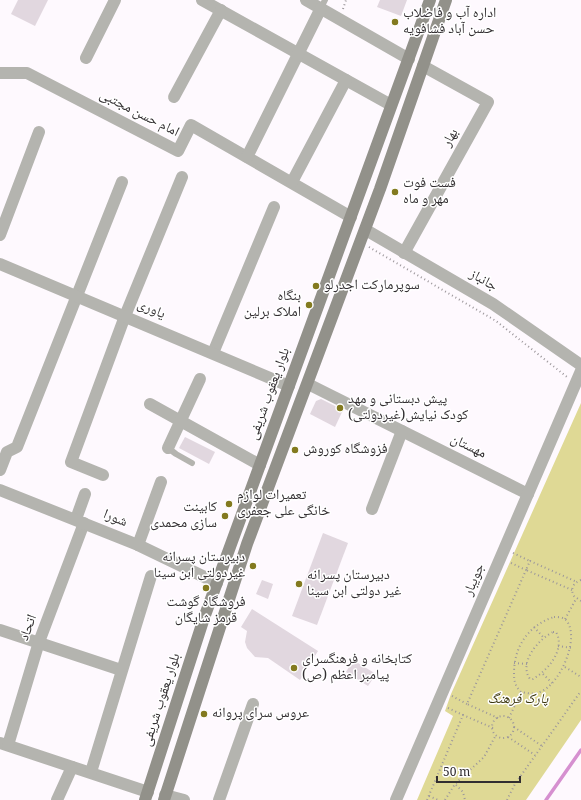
<svg xmlns="http://www.w3.org/2000/svg" width="581" height="800" viewBox="0 0 581 800" font-family="Georgia,'Noto Naskh Arabic',serif">
<style>
.green{fill:#dfd995}
.lines{fill:none;stroke-linecap:round;stroke-linejoin:round}
.stream{stroke:#d690d0;stroke-width:3.5}
.building{fill:#e1d7df}
.path{stroke:#9c979b;stroke-width:2;stroke-dasharray:1 3;stroke-linecap:butt}
.service{stroke:#b4b4af;stroke-width:6}
.minor{stroke:#b4b4af;stroke-width:12}
.tertiary{stroke:#b4b4af;stroke-width:12}
.secondary{stroke:#92918a;stroke-width:12}
.poi-dot{fill:#837a1f;stroke:#fff;stroke-width:1.5}
.labels{text-anchor:middle;dominant-baseline:central;stroke-width:3;stroke-linejoin:round;paint-order:stroke}
.poi-label{font-size:14px;fill:#322e31;stroke:#fff;text-anchor:start}
.street-label{font-size:14px;fill:#322e31;stroke:#fff}
.park-label{font-size:14px;font-style:italic;fill:#3a350c;stroke:#fff}
</style>
<rect width="100%" height="100%" fill="#fef9fe"/>
<path class="green" d="M 581,403 L 581,720 L 526,800 L 417,800 L 453,716 L 445,711 L 451,694 Z"/>
<g class="lines">
<path class="stream" d="M 546,800 L 581,750"/>
</g>
<g class="building">
<path d="M 18,0 L 48,0 L 35,26 L 11,14 Z"/>
<path d="M 380,0 L 407,0 L 401,16 L 377,7 Z"/>
<path d="M 321,399 L 343,410 L 335,427 L 310,414 L 316,401 Z"/>
<path d="M 185,437 L 215,452 L 209,464 L 179,448 Z"/>
<path d="M 323,533 L 348,543 L 317,625 L 292,616 Z"/>
<path d="M 262,580 L 273,584 L 268,599 L 256,594 Z"/>
<path d="M 252,609 L 318,651 L 300,680 L 268,658 L 255,657 L 247,648 L 245,642 L 247,631 L 241,627 Z"/>
<path d="M 353,660 L 376,674 L 368,686 L 346,672 Z"/>
</g>
<g class="lines">
<g class="path">
<path d="M 343,9 L 346,0"/>
<path d="M 369,247 L 496,321 L 567,377"/>
<path d="M 513,553 L 530,561"/>
<path d="M 581,580 C 573,583 570,589 574,596 L 581,601"/>
<path d="M 572,590 L 526,570 L 530,561 L 577,582"/>
<path d="M 554,617 C 558,617 563,617 566,620 C 581,637 560,685 540,692 C 534,695 527,693 521,692 C 515,686 514,681 514,673 C 514,646 529,625 554,617 Z"/>
<path d="M 565,619 L 576,599"/>
<path d="M 534,627 L 543,637"/>
<path d="M 553,632 L 556,632 C 566,650 547,671 533,679 L 530,679 C 518,662 539,639 553,632 Z"/>
<path d="M 558,646 L 572,648"/>
<path d="M 514,663 L 527,664"/>
<path d="M 565,667 L 581,677"/>
<path d="M 543,674 L 552,683"/>
<path d="M 452,696 L 467,704"/>
<path d="M 448,708 L 463,715"/>
<circle cx="503" cy="727" r="11"/>
<path d="M 498,718 L 467,704 L 526,570 L 511,563"/>
<path d="M 509,718 L 521,692"/>
<path d="M 514,727 L 542,746"/>
<path d="M 508,737 L 535,755"/>
<path d="M 456,785 L 463,792 L 465,800"/>
<path d="M 429,796 L 438,800"/>
<path d="M 427,800 L 463,715 L 493,728"/>
<path d="M 445,800 L 455,784 L 484,757 L 496,735"/>
<path d="M 507,800 L 515,784 L 581,691"/>
</g>
<g class="service">
<path d="M 321,8 L 325,0"/>
<path d="M 168,448 L 176,454 L 192,463"/>
</g>
<g class="minor">
<path d="M 202,0 L 391,105"/>
<path d="M 306,0 L 409,59"/>
<path d="M 86,58 L 115,0"/>
<path d="M 0,73 L 27,73 L 178,151 L 191,125 L 351,217"/>
<path d="M 174,97 L 221,10"/>
<path d="M 247,157 L 321,8"/>
<path d="M 292,182 L 346,80"/>
<path d="M 0,235 L 39,132"/>
<path d="M 404,253 L 488,102 L 423,66"/>
<path d="M 213,353 L 274,207"/>
<path d="M 308,384 L 528,494"/>
<path d="M 150,404 L 260,465"/>
<path d="M 168,448 L 200,379"/>
<path d="M 0,470 L 7,452 L 17,447 L 122,182"/>
<path d="M 103,475 L 71,462 L 125,316 L 182,177"/>
<path d="M 372,509 L 402,431"/>
<path d="M 76,519 L 85,494"/>
<path d="M 138,545 L 161,482"/>
<path d="M 0,630 L 121,670"/>
<path d="M 0,743 L 148,792"/>
<path d="M 8,745 L 39,642 L 84,523"/>
<path d="M 91,772 L 151,576"/>
<path d="M 165,795 L 184,800"/>
<path d="M 57,800 L 72,767"/>
<path d="M 219,800 L 253,704"/>
</g>
<g class="tertiary">
<path d="M 366,230 L 493,304 L 581,365"/>
<path d="M 0,264 L 289,386"/>
<path d="M 0,490 L 138,545 L 217,583"/>
<path d="M 396,800 L 581,371"/>
</g>
<g class="secondary">
<path d="M 145,800 L 204,618 L 430,0"/>
<path d="M 164,800 L 247,544 L 380,189 L 446,0"/>
</g>
</g>
<g class="poi-dot">
<circle cx="395" cy="22" r="4"/>
<circle cx="395" cy="192" r="4"/>
<circle cx="316" cy="286" r="4"/>
<circle cx="309" cy="305" r="4"/>
<circle cx="340" cy="408" r="4"/>
<circle cx="295" cy="450" r="4"/>
<circle cx="229" cy="504" r="4"/>
<circle cx="225" cy="516" r="4"/>
<circle cx="253" cy="566" r="4"/>
<circle cx="299" cy="584" r="4"/>
<circle cx="206" cy="588" r="4"/>
<circle cx="294" cy="668" r="4"/>
<circle cx="204" cy="714" r="4"/>
</g>
<g class="labels">
<g class="poi-label">
<text x="403" y="14">اداره آب و فاضلاب<tspan x="403" dy="16">حسن آباد فشافویه</tspan></text>
<text x="403" y="184">فست فوت<tspan x="403" dy="16">مهر و ماه</tspan></text>
<text x="324" y="286">سوپرمارکت اجدرلو</text>
<text x="301" y="297" text-anchor="end">بنگاه<tspan x="301" dy="16">املاک برلین</tspan></text>
<text x="348" y="400">پیش دبستانی و مهد<tspan x="348" dy="16">کودک نیایش(غیردولتی)</tspan></text>
<text x="303" y="450">فزوشگاه کوروش</text>
<text x="237" y="496">تعمیرات لوازم<tspan x="237" dy="16">خانگی علی جعفری</tspan></text>
<text x="217" y="508" text-anchor="end">کابینت<tspan x="217" dy="16">سازی محمدی</tspan></text>
<text x="245" y="558" text-anchor="end">دبیرستان پسرانه<tspan x="245" dy="16">غیردولتی ابن سینا</tspan></text>
<text x="307" y="576">دبیرستان پسرانه<tspan x="307" dy="16">غیر دولتی ابن سینا</tspan></text>
<text x="206" y="603" text-anchor="middle">فروشگاه گوشت<tspan x="206" dy="16">قرمز شایگان</tspan></text>
<text x="302" y="660">کتابخانه و فرهنگسرای<tspan x="302" dy="16">پیامبر اعظم (ص)</tspan></text>
<text x="212" y="714">عروس سرای پروانه</text>
</g>
<g class="street-label">
<text transform="translate(139 114) rotate(27)">امام حسن مجتبی</text>
<text transform="translate(451 138) rotate(-61)">بهار</text>
<text transform="translate(483 281) rotate(30)">جانباز</text>
<text transform="translate(151 310) rotate(23)">یاوری</text>
<text transform="translate(270 394) rotate(-70)">بلوار یعقوب شریفی</text>
<text transform="translate(468 447) rotate(26)">مهستان</text>
<text transform="translate(115 519) rotate(22)">شورا</text>
<text transform="translate(475 580) rotate(-67)">جویبار</text>
<text transform="translate(29 628) rotate(-70)">اتحاد</text>
<text transform="translate(162 700) rotate(-72)">بلوار یعقوب شریفی</text>
</g>
<g class="park-label">
<text x="518" y="700">پارک فرهنگ</text>
</g>
</g>
<path d="M437 776v6h83v-6" fill="none" stroke="#322e31" stroke-width="2"/>
<text x="443" y="776" font-size="12" fill="#322e31" stroke="#ffffff" stroke-width="3" paint-order="stroke">50 m</text>
</svg>
